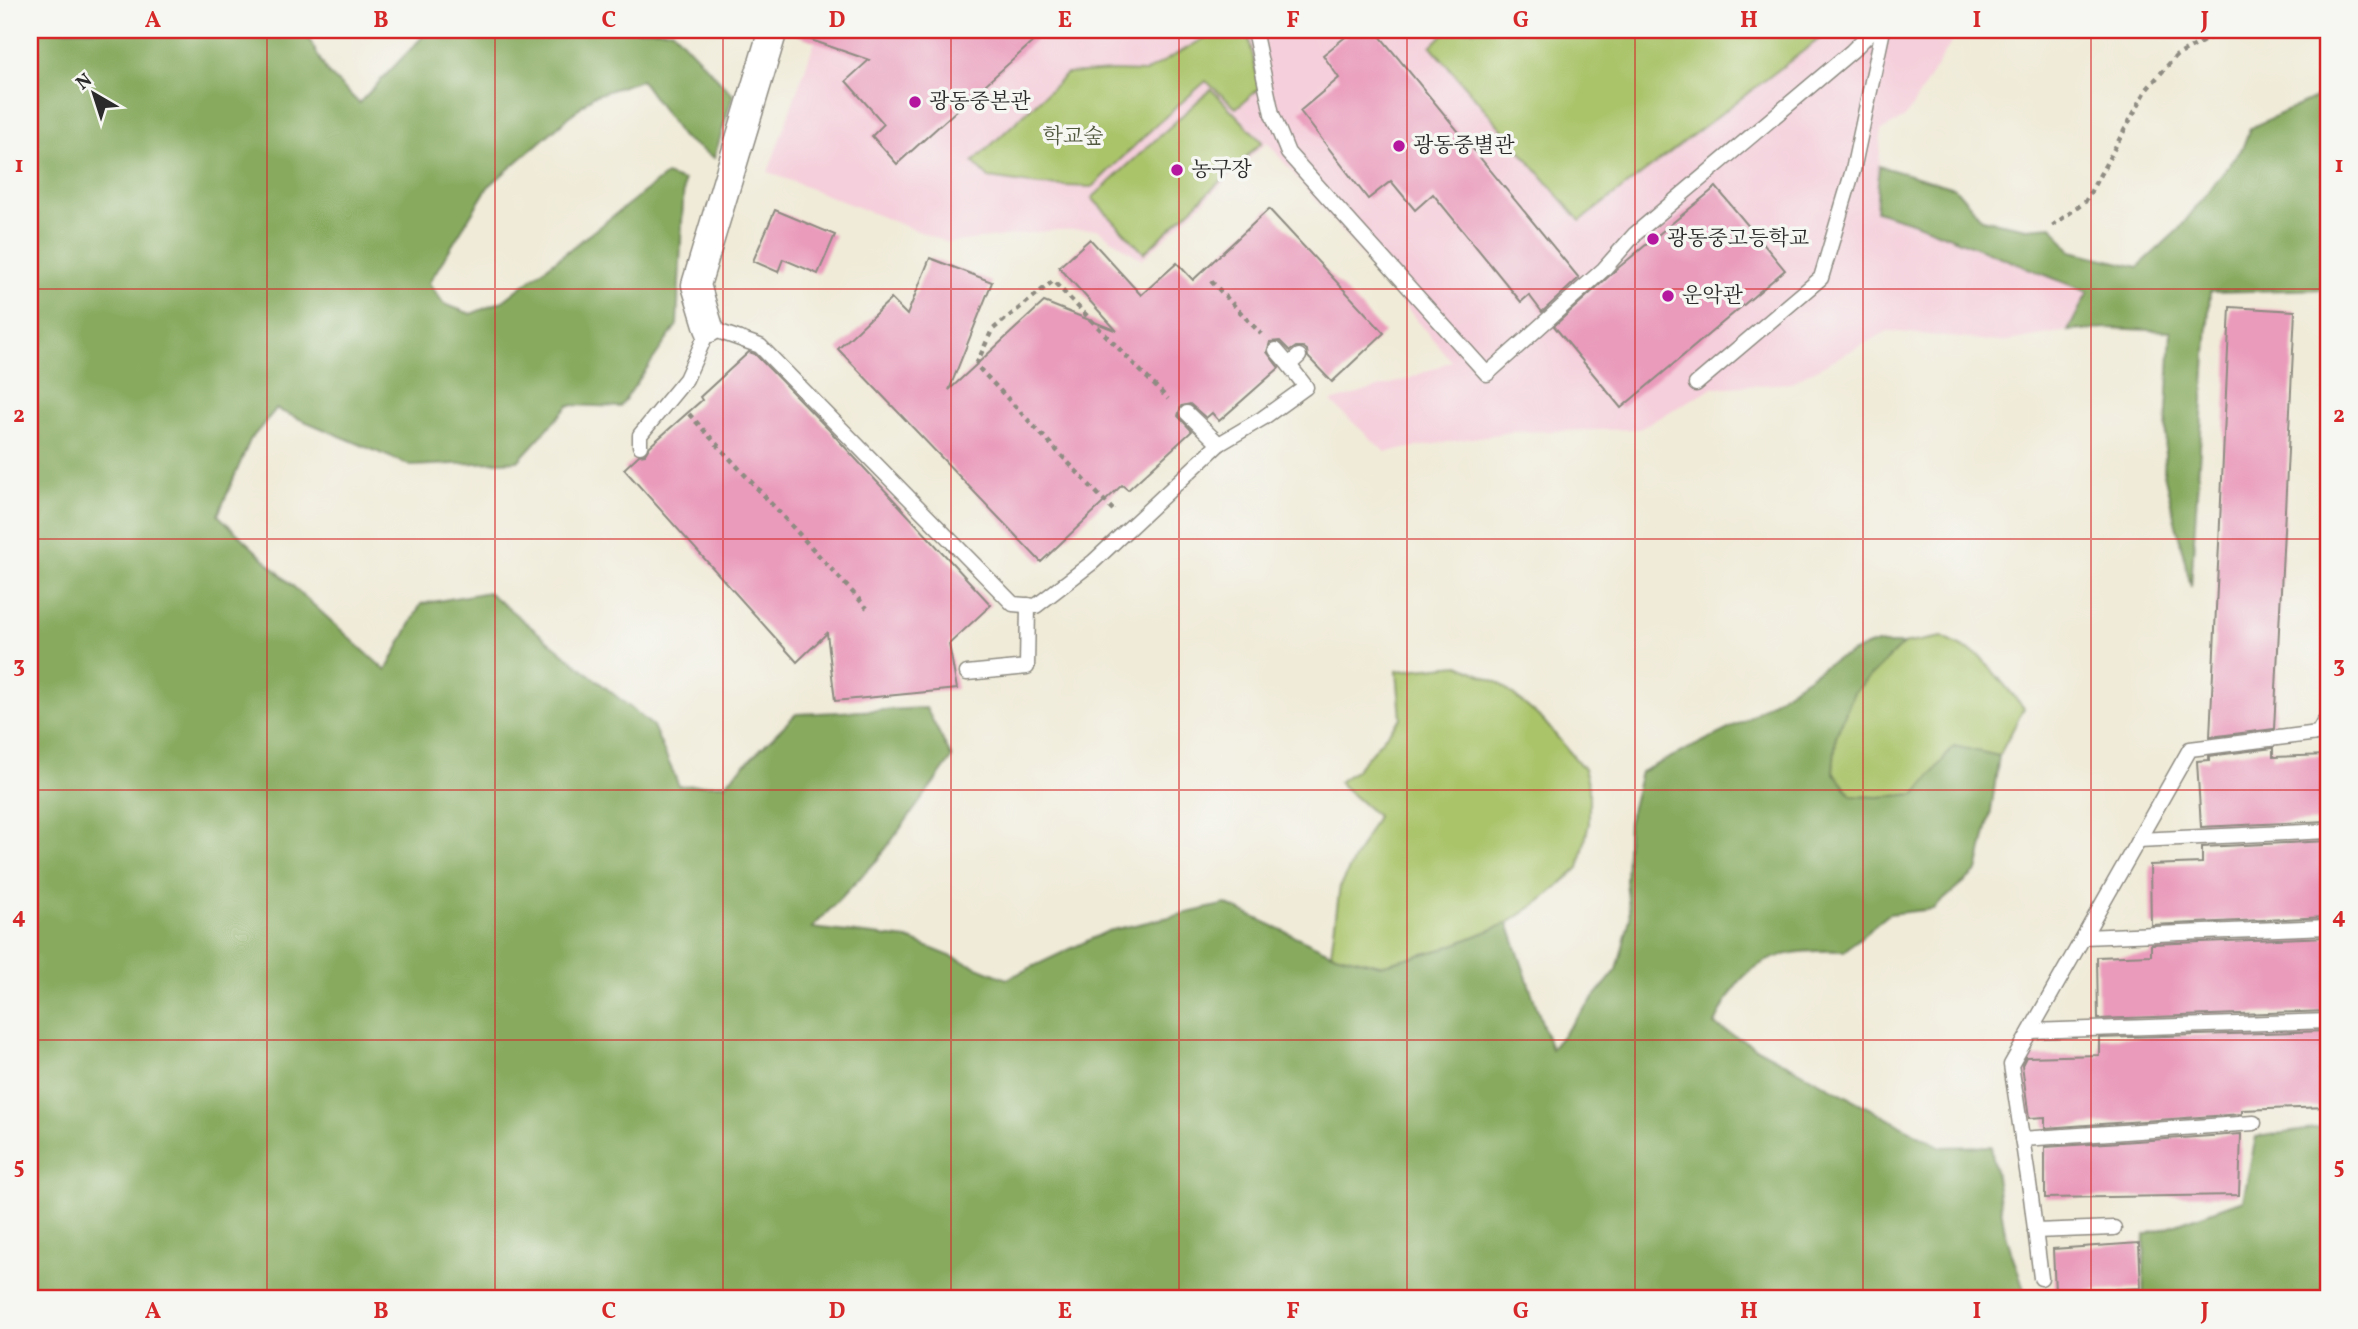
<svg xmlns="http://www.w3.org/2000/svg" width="2358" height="1329" viewBox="0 0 2358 1329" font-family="Vollkorn,'Noto Serif KR',serif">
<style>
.built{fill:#f5cfdb}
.green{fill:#aac46a;stroke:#6a784a;stroke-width:2}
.forest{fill:#87aa5e;stroke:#596a44;stroke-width:2}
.building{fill:#ea9bbb}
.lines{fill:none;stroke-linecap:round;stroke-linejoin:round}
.service-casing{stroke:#8e8b82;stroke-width:17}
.minor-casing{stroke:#8e8b82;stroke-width:31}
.path{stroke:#8e8b82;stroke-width:4.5;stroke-dasharray:5 5;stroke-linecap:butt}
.service{stroke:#fff;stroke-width:14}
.minor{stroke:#fff;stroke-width:28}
.grid{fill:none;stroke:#d62828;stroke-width:2;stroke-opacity:0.55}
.poi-dot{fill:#b5179e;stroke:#f6f6f2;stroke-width:2.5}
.labels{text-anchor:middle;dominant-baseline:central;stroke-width:7;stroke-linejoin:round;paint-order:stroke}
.poi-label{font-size:21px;fill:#2b2b2b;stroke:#f6f6f2;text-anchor:start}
.park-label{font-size:21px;fill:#51593e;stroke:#f6f6f2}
.neatline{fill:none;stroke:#d62828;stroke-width:2.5}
.grid-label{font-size:23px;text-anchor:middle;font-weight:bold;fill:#d62828}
</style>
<rect width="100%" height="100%" fill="#f6f6f2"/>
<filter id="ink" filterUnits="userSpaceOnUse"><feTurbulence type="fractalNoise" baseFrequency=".0143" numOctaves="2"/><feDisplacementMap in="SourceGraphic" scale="14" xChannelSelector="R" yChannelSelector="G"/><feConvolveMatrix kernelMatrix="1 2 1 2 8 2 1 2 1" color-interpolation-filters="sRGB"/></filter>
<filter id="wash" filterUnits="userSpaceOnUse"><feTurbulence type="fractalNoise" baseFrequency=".00686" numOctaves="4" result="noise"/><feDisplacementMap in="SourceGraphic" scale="28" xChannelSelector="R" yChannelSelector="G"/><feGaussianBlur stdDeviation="1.57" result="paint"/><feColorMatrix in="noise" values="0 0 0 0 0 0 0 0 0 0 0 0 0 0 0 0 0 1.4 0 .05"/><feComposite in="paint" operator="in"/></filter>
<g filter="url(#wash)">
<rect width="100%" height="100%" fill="#f0ebd8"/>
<path class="built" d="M 819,30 L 1959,30 L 1905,118 L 1881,131 L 1877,211 L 1915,223 L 2089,292 L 2068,331 L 2001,342 L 1888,331 L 1790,383 L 1712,388 L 1639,429 L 1511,432 L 1385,452 L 1331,402 L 1408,379 L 1451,361 L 1267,142 L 1142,260 L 1097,229 L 1055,230 L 948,243 L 768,172 Z"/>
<g class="green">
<path d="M 1219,30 L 1247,30 L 1260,88 L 1236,108 L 1206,81 L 1156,125 L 1092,187 L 1039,185 L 989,178 L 973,162 L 1067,74 L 1112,71 L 1145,72 Z"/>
<path d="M 1448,30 L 1831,30 L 1580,221 L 1431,46 Z"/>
<path d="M 1211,89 L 1262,142 L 1144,253 L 1092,198 Z"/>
<path d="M 1942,637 L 1980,656 L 2024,708 L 1999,756 L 1954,746 L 1916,794 L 1878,797 L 1852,796 L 1833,773 L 1836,736 L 1854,692 L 1903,644 Z"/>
<path d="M 1459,665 L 1499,683 L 1543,720 L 1584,769 L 1589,786 L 1589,823 L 1579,868 L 1542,900 L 1508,923 L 1443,949 L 1380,965 L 1331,953 L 1340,886 L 1377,816 L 1338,782 L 1355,771 L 1401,718 L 1397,671 Z"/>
</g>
<g class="forest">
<path d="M 30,30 L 304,30 L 327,72 L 359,103 L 429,30 L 672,30 L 733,95 L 714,158 L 682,137 L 641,80 L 593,96 L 488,187 L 429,283 L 444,304 L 471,314 L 503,301 L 666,175 L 684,181 L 677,325 L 620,407 L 569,405 L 518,461 L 411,466 L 276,409 L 250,440 L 218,515 L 285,579 L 386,671 L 421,604 L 488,592 L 653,726 L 679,786 L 725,784 L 796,714 L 926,708 L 952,758 L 878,859 L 812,928 L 908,939 L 1007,979 L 1108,931 L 1226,904 L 1331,953 L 1380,965 L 1443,949 L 1508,923 L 1551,1049 L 1617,970 L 1630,918 L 1626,881 L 1628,823 L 1641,772 L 1743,722 L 1829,663 L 1871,644 L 1903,644 L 1854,692 L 1836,736 L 1833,772 L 1852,796 L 1878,797 L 1916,794 L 1954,746 L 1999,756 L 1991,811 L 1977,871 L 1933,909 L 1889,914 L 1844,951 C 1805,950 1767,950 1739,982 C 1729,994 1721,1012 1714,1025 L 1941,1147 L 1991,1146 L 2005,1232 L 2027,1299 L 30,1299 Z"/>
<path d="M 2328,92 L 2328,289 L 2210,292 L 2191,587 L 2164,474 L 2171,331 L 2107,328 L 2068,331 L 2088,292 L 1915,223 L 1876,211 L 1879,166 L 1955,188 L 1982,219 L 2027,228 L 2052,226 L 2071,251 L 2138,267 L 2178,230 L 2242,149 L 2250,128 Z"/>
<path d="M 2328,1127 L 2328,1299 L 2143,1299 L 2145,1235 L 2243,1200 L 2256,1137 Z"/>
</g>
<g id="blocks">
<g class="building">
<path d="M 795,30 L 1046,30 L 897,164 L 872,136 L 884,124 L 846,81 L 869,60 L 794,34 Z"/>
<path d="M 1354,30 L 1375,30 L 1579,278 L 1542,312 L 1529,295 L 1521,302 L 1433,194 L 1415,210 L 1391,181 L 1368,199 L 1300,111 L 1339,78 L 1323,55 Z"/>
<path d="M 1716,187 L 1785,270 L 1621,408 L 1554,326 L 1618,268 Z"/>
<path d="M 1269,209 L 1384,333 L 1332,382 L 1308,357 L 1307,350 L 1303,347 L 1296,347 L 1290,351 L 1280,341 L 1270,342 L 1267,352 L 1279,368 L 1219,421 L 1212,413 L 1206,418 L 1190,404 L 1181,406 L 1178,416 L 1192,431 L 1128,490 L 1122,485 L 1041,562 L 838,349 L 891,299 L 907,315 L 930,258 L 992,282 L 949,390 L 1044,302 L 1117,331 L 1059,267 L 1090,239 L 1141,295 L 1177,263 L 1193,280 Z"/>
<path d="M 775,210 L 835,235 L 818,274 L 783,259 L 778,272 L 753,261 Z"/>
<path d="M 2230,307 L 2295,311 L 2274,729 L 2210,737 Z"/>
<path d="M 749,352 L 755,354 L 830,431 L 991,605 L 949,644 L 957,689 L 835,701 L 827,633 L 797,662 L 624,469 L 639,455 L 645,454 L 650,446 L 702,400 L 700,397 Z"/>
<path d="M 2273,748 L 2273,757 L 2328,755 L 2328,821 L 2201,827 L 2197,761 L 2209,760 L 2209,756 Z"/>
<path d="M 2328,841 L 2328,917 L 2151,925 L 2150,865 L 2202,863 L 2202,847 Z"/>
<path d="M 2328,937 L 2328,1011 L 2098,1019 L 2097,957 L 2151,955 L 2151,944 Z"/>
<path d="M 2328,1031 L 2328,1107 L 2242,1110 L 2242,1114 L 2045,1128 L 2045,1117 L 2029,1118 L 2022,1065 L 2026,1057 L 2099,1055 L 2099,1038 Z"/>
<path d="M 2241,1134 L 2239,1195 L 2045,1198 L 2045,1147 Z"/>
<path d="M 2139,1243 L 2141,1288 L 2055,1292 L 2053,1249 Z"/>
</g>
</g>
</g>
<g filter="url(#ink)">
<use href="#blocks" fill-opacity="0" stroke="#8e8b82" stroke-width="2"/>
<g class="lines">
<g class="service-casing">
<g id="service">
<path d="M 1254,30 L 1272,114 L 1288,153 L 1487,374 L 1604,269 L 1635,234 L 1852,51 L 1873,30"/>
<path d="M 1276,350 L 1289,365"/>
<path d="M 1696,384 L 1821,278 L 1853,170 L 1883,30"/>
<path d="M 1187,413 L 1219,444"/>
<path d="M 640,446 L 640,435 L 686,379 L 709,328 L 760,346 L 1013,604 L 1036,606 L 1093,562 L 1219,444 L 1263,418 L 1306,387 L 1289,365 L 1299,356"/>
<path d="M 967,673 L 1027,667 L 1028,605"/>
<path d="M 2138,840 L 2328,831"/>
<path d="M 2084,937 L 2328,927"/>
<path d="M 2031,1031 L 2328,1021"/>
<path d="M 2022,1139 L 2254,1123"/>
<path d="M 2035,1231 L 2114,1228"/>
<path d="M 2041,1278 L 2031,1197 L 2011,1065 L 2190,749 L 2318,733 L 2328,715"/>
</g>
</g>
<g class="minor-casing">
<path id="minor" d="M 709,328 L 696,285 L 773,30"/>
</g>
<g class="path">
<path d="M 2052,226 L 2085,202 L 2147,89 L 2176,56 L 2224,30"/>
<path d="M 1211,281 L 1261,334"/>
<path d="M 689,414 L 867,608"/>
<path d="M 1113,510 L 976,365 L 992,330 L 1053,281 L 1168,399"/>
</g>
<use href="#service" class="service"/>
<use href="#minor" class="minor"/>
</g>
</g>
<path class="grid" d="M 267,30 L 267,1299M 495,30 L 495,1299M 723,30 L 723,1299M 951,30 L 951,1299M 1179,30 L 1179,1299M 1407,30 L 1407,1299M 1635,30 L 1635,1299M 1863,30 L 1863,1299M 2091,30 L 2091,1299M 30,289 L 2328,289M 30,539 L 2328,539M 30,790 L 2328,790M 30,1040 L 2328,1040"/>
<g class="poi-dot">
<circle cx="915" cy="102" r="7"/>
<circle cx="1399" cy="146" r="7"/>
<circle cx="1177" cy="170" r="7"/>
<circle cx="1653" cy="239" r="7"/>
<circle cx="1668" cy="296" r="7"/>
</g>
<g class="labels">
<g class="poi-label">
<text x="929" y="102">광동중본관</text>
<text x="1413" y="146">광동중별관</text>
<text x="1191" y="170">농구장</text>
<text x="1667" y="239">광동중고등학교</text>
<text x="1682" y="296">운악관</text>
</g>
<g class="park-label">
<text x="1073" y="137">학교숲</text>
</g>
</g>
<rect width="2358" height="1329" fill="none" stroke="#f6f6f2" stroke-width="77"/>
<g transform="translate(94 94) rotate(321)" stroke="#f6f6f2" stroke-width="5" paint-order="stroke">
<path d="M0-5L12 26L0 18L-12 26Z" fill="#2b2b2b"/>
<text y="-10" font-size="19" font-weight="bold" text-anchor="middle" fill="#2b2b2b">N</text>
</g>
<rect x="38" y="38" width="2282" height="1252" class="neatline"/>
<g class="grid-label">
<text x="153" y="27">A</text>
<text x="381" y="27">B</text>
<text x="609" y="27">C</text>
<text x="837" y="27">D</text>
<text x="1065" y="27">E</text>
<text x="1293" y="27">F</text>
<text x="1521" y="27">G</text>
<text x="1749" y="27">H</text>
<text x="1977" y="27">I</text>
<text x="2205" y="27">J</text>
<text x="19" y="172">1</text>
<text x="2339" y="172">1</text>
<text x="19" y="422">2</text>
<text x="2339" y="422">2</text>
<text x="19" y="672">3</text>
<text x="2339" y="672">3</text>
<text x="19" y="923">4</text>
<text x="2339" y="923">4</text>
<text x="19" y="1173">5</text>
<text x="2339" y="1173">5</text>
<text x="153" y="1318">A</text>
<text x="381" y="1318">B</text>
<text x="609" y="1318">C</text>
<text x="837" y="1318">D</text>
<text x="1065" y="1318">E</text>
<text x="1293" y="1318">F</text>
<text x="1521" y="1318">G</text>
<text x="1749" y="1318">H</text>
<text x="1977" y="1318">I</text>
<text x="2205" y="1318">J</text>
</g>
</svg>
